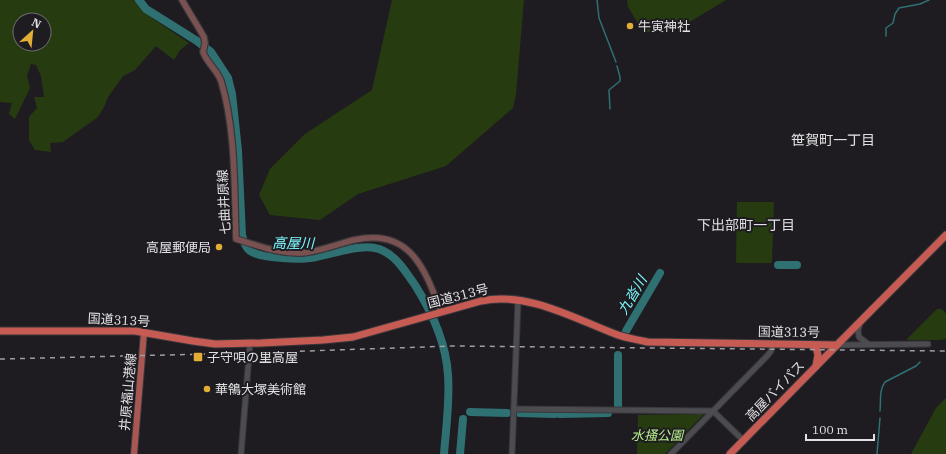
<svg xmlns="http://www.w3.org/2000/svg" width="946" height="454" viewBox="0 0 946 454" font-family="'IBM Plex Serif','Noto Sans JP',serif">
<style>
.green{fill:#263c10;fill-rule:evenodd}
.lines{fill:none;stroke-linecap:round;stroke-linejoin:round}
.stream{stroke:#2f7073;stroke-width:1.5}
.river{stroke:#2f7073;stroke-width:8}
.tertiary-casing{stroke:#38373b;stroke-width:7}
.secondary-casing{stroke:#38373b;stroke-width:8}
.primary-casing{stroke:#38373b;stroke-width:8}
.trunk-casing{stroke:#38373b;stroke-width:9}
.tertiary{stroke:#4c4b50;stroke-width:5}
.secondary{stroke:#7a5151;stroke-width:5.5}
.primary{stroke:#a85752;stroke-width:6}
.trunk{stroke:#c65b53;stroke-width:7}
.rail{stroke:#9f9da1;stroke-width:1.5;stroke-dasharray:5 5;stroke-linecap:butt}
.poi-dot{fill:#e3ae35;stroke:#1e1c21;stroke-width:1.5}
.labels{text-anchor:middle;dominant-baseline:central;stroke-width:4;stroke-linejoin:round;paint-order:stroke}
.poi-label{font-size:13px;fill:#e1e0e3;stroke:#1e1c21;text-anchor:start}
.street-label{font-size:13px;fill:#e1e0e3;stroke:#1e1c21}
.park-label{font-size:13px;font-style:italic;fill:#b8f08c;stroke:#1e1c21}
.neighbourhood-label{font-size:14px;fill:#e1e0e3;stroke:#1e1c21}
.water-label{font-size:14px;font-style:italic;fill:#7cf9fe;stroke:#1e1c21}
</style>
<rect width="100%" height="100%" fill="#1e1c21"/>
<g class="green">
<path d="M 0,0 L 135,0 L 149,16 L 189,43 L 180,50 L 174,60 L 156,46 L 135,70 L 123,76 L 108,97 L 105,105 L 98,117 L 63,142 L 50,143 L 51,152 L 35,150 L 29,140 L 29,117 L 37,108 L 34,97 L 44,97 L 41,76 L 36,65 L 31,64 L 27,76 L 30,88 L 15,119 L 9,114 L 12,103 L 0,102 ZM 20,20 L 44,20 L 44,44 L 20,44 Z"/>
<path d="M 392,0 L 524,0 L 516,94 L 513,108 L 446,166 L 358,194 L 320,220 L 270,215 L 259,195 L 270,169 L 305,134 L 372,90 Z"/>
<path d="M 627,0 L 726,0 L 683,26 L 644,33 L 628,7 Z"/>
<path d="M 737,202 L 774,202 L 772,260 L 771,263 L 738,263 L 736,262 Z"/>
<path d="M 937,309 L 942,309 L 946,314 L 946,339 L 940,340 L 908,340 L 907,339 Z"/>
<path d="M 946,398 L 946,454 L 911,454 L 936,408 Z"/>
<path d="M 704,414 L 665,454 L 637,454 L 638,415 Z"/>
</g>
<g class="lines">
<g class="stream">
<path d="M 597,0 L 599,18 L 616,62"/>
<path d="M 886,36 L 886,28 L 893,23 L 895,14 L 899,8 L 920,4 L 929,0"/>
<path d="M 610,109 L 609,90 L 620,81 L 620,77 L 617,66"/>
<path d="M 880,411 C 881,401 879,390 885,382 L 916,366 L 920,362"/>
<path d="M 877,454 L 880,418"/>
</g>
<g class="river">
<path d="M 139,0 L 146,9 L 197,41 L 211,52 L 228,78 L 232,94 L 238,151 L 242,235 C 244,242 245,247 250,251 C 262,259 303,260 316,257 C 333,254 363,243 379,249 C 396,255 405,271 415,285 C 432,312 446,343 448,375 C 450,401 446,428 444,454"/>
<path d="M 778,265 L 797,265"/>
<path d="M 626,331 L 660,273"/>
<path d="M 618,355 L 618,406"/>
<path d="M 470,412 L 507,413"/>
<path d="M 520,413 L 555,414"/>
<path d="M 560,414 L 608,413"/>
<path d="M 460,454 L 463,419"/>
</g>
<g class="tertiary-casing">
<g id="tertiary">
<path d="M 860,323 L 858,331 L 859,337 L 868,344"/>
<path d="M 837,345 L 928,344"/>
<path d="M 514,409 L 713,411 L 744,441"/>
<path d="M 241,454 L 250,344"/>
<path d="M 512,454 L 518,301"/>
<path d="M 671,454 L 768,355 L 771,351 L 772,344"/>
</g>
</g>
<g class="secondary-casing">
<path id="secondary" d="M 182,0 L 204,37 L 205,43 L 203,52 C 207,63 217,70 221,81 C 236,131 234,188 236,239 C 257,245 278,254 301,253 C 319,252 337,244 354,240 C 410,227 425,269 441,312"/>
</g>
<g class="primary-casing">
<path id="primary" d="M 134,454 L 144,332"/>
</g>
<g class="trunk-casing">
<g id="trunk">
<path d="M 0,331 L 135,331 L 193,341 L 215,344 L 261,343 L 323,340 L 353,337 L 481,301 C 528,291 575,319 618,335 C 627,338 638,340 648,342 L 837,345"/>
<path d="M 811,345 L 816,347 L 818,355 L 816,366"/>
<path d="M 730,454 L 837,345 L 946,235"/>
</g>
</g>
<use href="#tertiary" class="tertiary"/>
<use href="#secondary" class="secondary"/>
<use href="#primary" class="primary"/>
<use href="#trunk" class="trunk"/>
<path class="rail" d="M 0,359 L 248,353 L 453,346 L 946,351"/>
</g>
<g class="poi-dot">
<circle cx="630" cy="26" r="4"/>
<circle cx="219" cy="247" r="4"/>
<rect x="193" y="352" width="10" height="10" rx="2"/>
<circle cx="207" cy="389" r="4"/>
</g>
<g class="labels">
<g class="poi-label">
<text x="638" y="26">牛寅神社</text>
<text x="211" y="247" text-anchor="end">高屋郵便局</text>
<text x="207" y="357">子守唄の里高屋</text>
<text x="215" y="389">華鴒大塚美術館</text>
</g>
<g class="street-label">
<text transform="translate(224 202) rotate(-93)">七曲井原線</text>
<text transform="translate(458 296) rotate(-14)">国道313号</text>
<text transform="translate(119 320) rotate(3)">国道313号</text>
<text transform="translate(789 332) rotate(1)">国道313号</text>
<text transform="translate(775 391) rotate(-46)">高屋バイパス</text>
<text transform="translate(128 392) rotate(-85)">井原福山港線</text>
</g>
<g class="park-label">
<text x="657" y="435">水掻公園</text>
</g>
<g class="neighbourhood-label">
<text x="833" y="140">笹賀町一丁目</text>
<text x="746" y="225">下出部町一丁目</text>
</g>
<g class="water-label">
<text transform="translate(293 243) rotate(1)">高屋川</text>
<text transform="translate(632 295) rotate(-59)">九沓川</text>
</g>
</g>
<g transform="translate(32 32) rotate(27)"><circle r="19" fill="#1e1c21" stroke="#6c6a6f"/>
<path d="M0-3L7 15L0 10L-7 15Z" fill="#e3ae35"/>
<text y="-6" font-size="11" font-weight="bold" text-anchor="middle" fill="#e1e0e3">N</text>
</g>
<path d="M806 434v6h68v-6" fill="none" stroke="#e1e0e3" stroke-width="2"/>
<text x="812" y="434" font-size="12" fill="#e1e0e3" stroke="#1e1c21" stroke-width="3" paint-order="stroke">100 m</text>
</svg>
